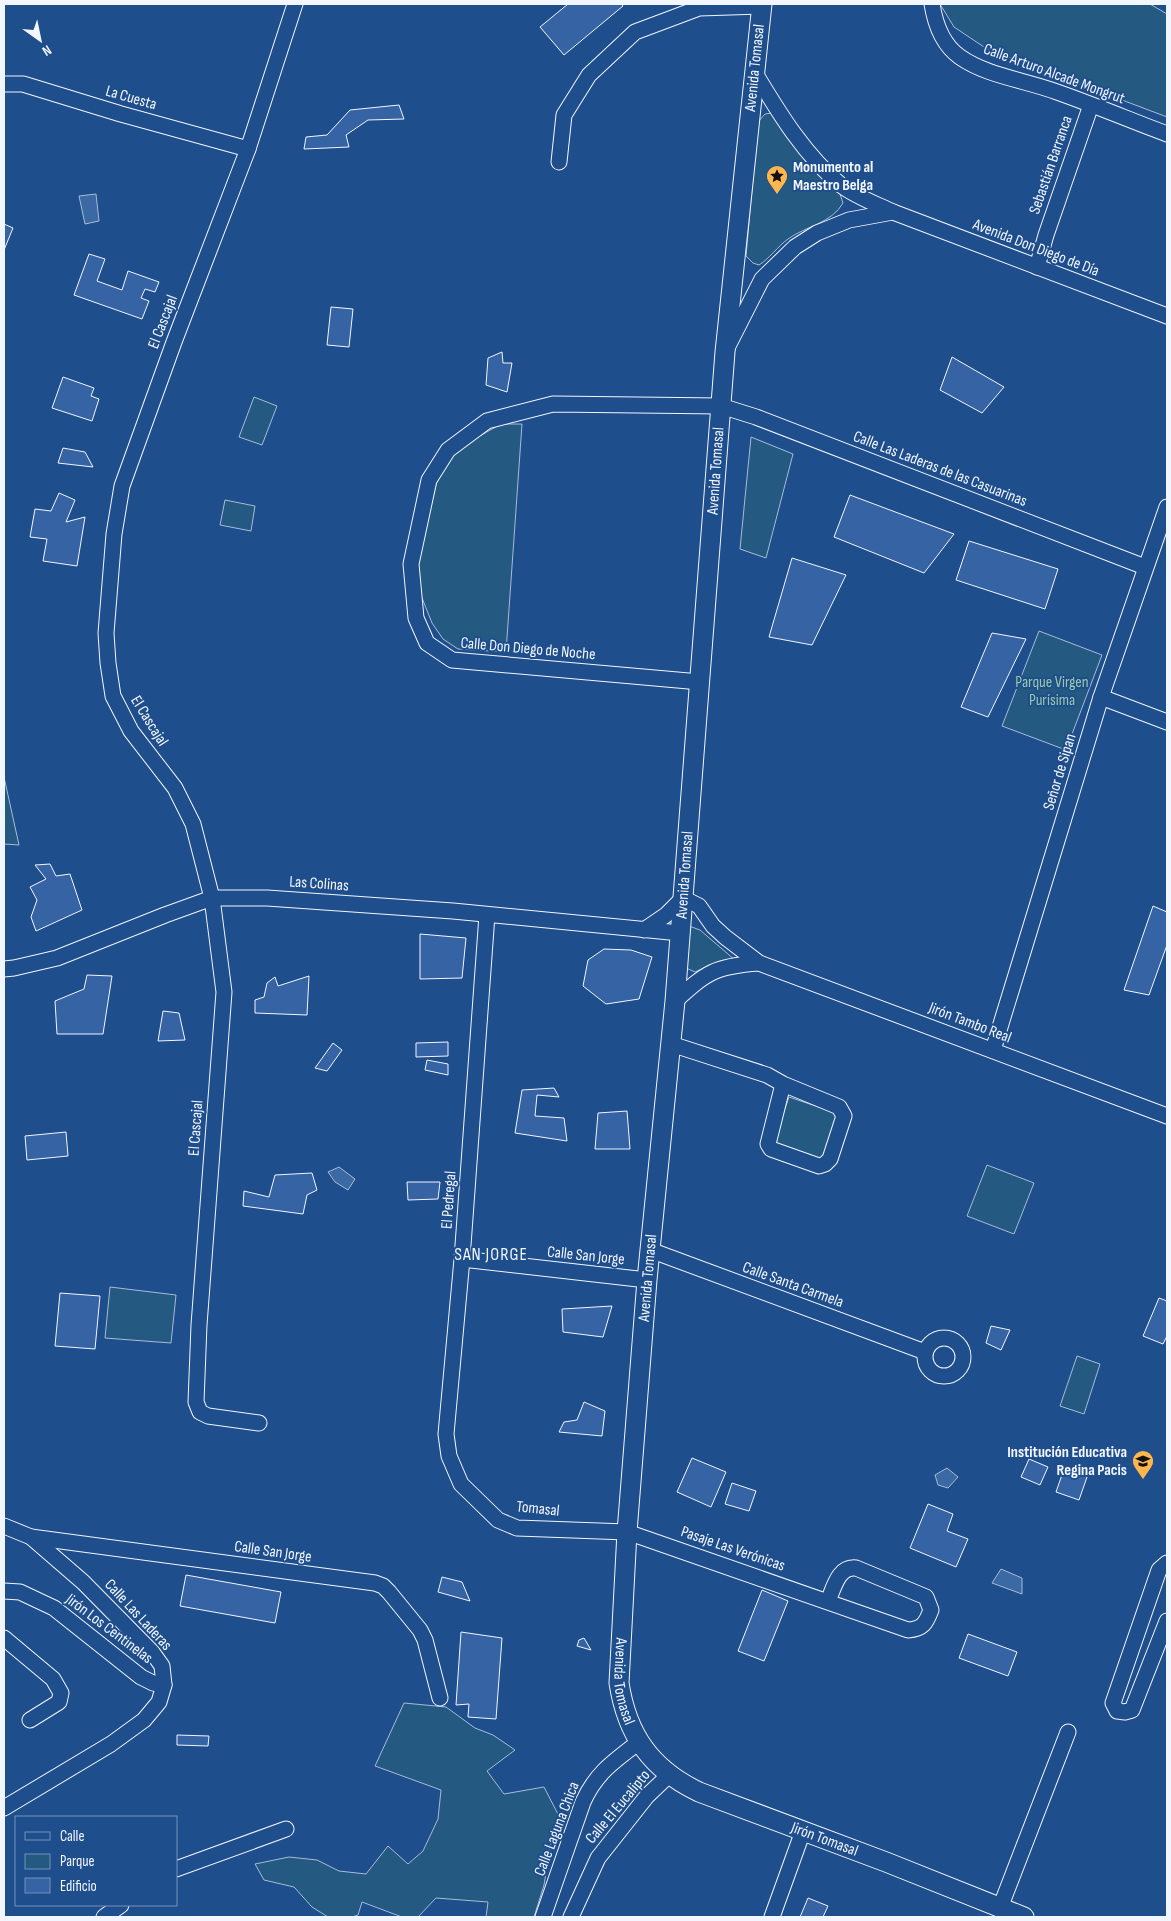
<svg xmlns="http://www.w3.org/2000/svg" width="1171" height="1921" viewBox="0 0 1171 1921" font-family="'Sofia Sans Condensed',sans-serif">
<style>
.green{fill:#245a82;stroke:#a8bbd7}
.water{fill:#3b69a3;stroke:#a8bbd7}
.building{fill:#3563a3;stroke:#f2f6ff}
.lines{fill:none;stroke-linecap:round;stroke-linejoin:round}
.minor-casing{stroke:#f2f6ff;stroke-width:17}
.tertiary-casing{stroke:#f2f6ff;stroke-width:21}
.minor{stroke:#1f4e8c;stroke-width:15}
.tertiary{stroke:#1f4e8c;stroke-width:19}
.labels{text-anchor:middle;dominant-baseline:central;stroke-width:4;stroke-linejoin:round;paint-order:stroke}
.street-label{font-size:16px;fill:#f2f6ff;stroke:#1f4e8c}
.poi-label{font-size:16px;font-weight:bold;fill:#f2f6ff;stroke:#1f4e8c;text-anchor:start}
.park-label{font-size:16px;fill:#97c8a6;stroke:#1f4e8c}
.neighbourhood-label{font-size:18px;letter-spacing:1px;fill:#f2f6ff;stroke:#1f4e8c}
</style>
<rect width="100%" height="100%" fill="#1f4e8c"/>
<g class="green">
<path d="M 940,4 L 1150,4 L 1167,14 L 1167,117 L 987,49 L 954,27 Z"/>
<path d="M 772,113 L 838,188 L 843,203 C 832,223 806,226 788,239 C 778,246 768,260 759,265 L 753,263 L 746,256 L 758,122 L 765,114 Z"/>
<path d="M 254,397 L 277,406 L 262,445 L 239,437 Z"/>
<path d="M 501,424 L 522,424 L 506,652 L 458,649 L 443,639 L 432,623 L 420,593 L 418,556 L 439,473 L 453,454 L 476,438 Z"/>
<path d="M 751,437 L 793,454 L 766,558 L 740,549 Z"/>
<path d="M 225,500 L 255,506 L 251,531 L 220,525 Z"/>
<path d="M 1039,631 L 1102,655 L 1066,750 L 1002,726 Z"/>
<path d="M 4,777 L 19,845 L 4,844 Z"/>
<path d="M 689,926 L 700,930 L 735,960 L 715,963 L 695,972 L 684,967 Z"/>
<path d="M 789,1097 L 839,1114 L 823,1160 L 773,1143 Z"/>
<path d="M 987,1165 L 1034,1183 L 1014,1234 L 967,1216 Z"/>
<path d="M 110,1287 L 176,1295 L 171,1343 L 105,1338 Z"/>
<path d="M 1077,1356 L 1100,1364 L 1084,1414 L 1060,1406 Z"/>
<path d="M 404,1703 L 446,1707 L 475,1728 L 493,1735 L 515,1750 L 487,1771 L 504,1794 L 544,1787 L 561,1820 L 553,1831 L 544,1885 L 534,1917 L 486,1917 L 488,1902 L 436,1898 L 418,1917 L 402,1917 L 362,1902 L 358,1915 L 352,1917 L 328,1917 L 312,1907 L 294,1887 L 264,1880 L 255,1864 L 289,1857 L 317,1860 L 339,1871 L 366,1874 L 388,1846 L 408,1864 L 423,1851 L 438,1819 L 441,1790 L 375,1766 Z"/>
</g>
<g class="water">
<path d="M 96,194 L 99,221 L 85,224 L 79,196 Z"/>
<path d="M 339,1167 L 355,1179 L 348,1190 L 335,1182 L 328,1172 Z"/>
<path d="M 947,1468 L 958,1477 L 948,1488 L 938,1485 L 935,1475 Z"/>
<path d="M 1001,1569 L 1022,1578 L 1022,1594 L 992,1583 Z"/>
</g>
<g class="building">
<path d="M 568,4 L 621,4 L 623,6 L 564,55 L 540,27 Z"/>
<path d="M 399,105 L 404,119 L 368,120 L 346,135 L 349,147 L 304,149 L 306,137 L 327,135 L 350,110 Z"/>
<path d="M 4,224 L 13,228 L 4,250 Z"/>
<path d="M 89,254 L 105,259 L 97,281 L 122,290 L 128,271 L 159,282 L 155,292 L 145,289 L 141,298 L 149,301 L 142,319 L 74,295 Z"/>
<path d="M 331,307 L 353,309 L 349,347 L 327,345 Z"/>
<path d="M 502,352 L 503,363 L 512,363 L 507,392 L 486,385 L 488,358 Z"/>
<path d="M 952,357 L 1004,387 L 982,413 L 940,390 Z"/>
<path d="M 63,377 L 94,388 L 91,396 L 99,399 L 92,421 L 52,408 Z"/>
<path d="M 63,448 L 85,452 L 93,467 L 58,463 Z"/>
<path d="M 59,493 L 75,500 L 66,522 L 85,517 L 77,566 L 43,561 L 47,539 L 30,537 L 35,509 L 51,511 Z"/>
<path d="M 850,495 L 954,534 L 924,573 L 834,537 Z"/>
<path d="M 969,541 L 1058,569 L 1045,609 L 956,580 Z"/>
<path d="M 792,558 L 846,575 L 812,645 L 769,637 Z"/>
<path d="M 992,633 L 1026,639 L 988,717 L 961,707 Z"/>
<path d="M 50,864 L 56,876 L 70,874 L 82,910 L 36,931 L 31,917 L 37,900 L 30,887 L 46,879 L 35,865 Z"/>
<path d="M 1153,906 L 1167,912 L 1167,945 L 1149,995 L 1124,990 Z"/>
<path d="M 420,934 L 466,938 L 462,978 L 420,979 Z"/>
<path d="M 604,949 L 631,950 L 652,957 L 639,999 L 606,1004 L 583,986 L 588,960 Z"/>
<path d="M 87,975 L 112,976 L 103,1034 L 57,1034 L 55,1001 L 84,989 Z"/>
<path d="M 309,976 L 307,1015 L 255,1013 L 255,1000 L 264,997 L 267,983 L 275,977 L 278,986 Z"/>
<path d="M 163,1011 L 179,1013 L 185,1040 L 158,1041 Z"/>
<path d="M 448,1042 L 448,1056 L 416,1057 L 416,1043 Z"/>
<path d="M 333,1043 L 342,1050 L 327,1071 L 315,1068 Z"/>
<path d="M 427,1060 L 448,1064 L 448,1075 L 425,1070 Z"/>
<path d="M 554,1088 L 559,1097 L 537,1095 L 535,1116 L 564,1118 L 567,1141 L 515,1133 L 522,1090 Z"/>
<path d="M 627,1111 L 630,1149 L 595,1149 L 598,1113 Z"/>
<path d="M 66,1132 L 68,1156 L 27,1160 L 25,1136 Z"/>
<path d="M 312,1173 L 317,1190 L 307,1195 L 303,1214 L 243,1206 L 244,1191 L 269,1197 L 275,1175 Z"/>
<path d="M 407,1182 L 440,1182 L 438,1199 L 408,1200 Z"/>
<path d="M 60,1293 L 100,1296 L 95,1349 L 55,1346 Z"/>
<path d="M 1159,1298 L 1167,1301 L 1167,1336 L 1163,1344 L 1143,1336 Z"/>
<path d="M 612,1306 L 603,1337 L 563,1332 L 562,1309 Z"/>
<path d="M 991,1326 L 1010,1330 L 1001,1350 L 986,1343 Z"/>
<path d="M 584,1402 L 605,1411 L 602,1436 L 559,1432 L 564,1422 L 577,1420 Z"/>
<path d="M 692,1458 L 726,1472 L 711,1507 L 677,1492 Z"/>
<path d="M 1029,1459 L 1048,1467 L 1040,1485 L 1021,1477 Z"/>
<path d="M 1064,1469 L 1087,1477 L 1079,1500 L 1056,1492 Z"/>
<path d="M 732,1483 L 756,1491 L 749,1511 L 725,1504 Z"/>
<path d="M 928,1504 L 953,1514 L 947,1531 L 968,1539 L 956,1567 L 910,1548 Z"/>
<path d="M 186,1575 L 281,1592 L 275,1623 L 180,1606 Z"/>
<path d="M 442,1577 L 462,1582 L 470,1601 L 438,1592 Z"/>
<path d="M 762,1590 L 788,1601 L 764,1661 L 738,1651 Z"/>
<path d="M 461,1632 L 502,1638 L 496,1719 L 468,1717 L 469,1704 L 456,1705 Z"/>
<path d="M 968,1634 L 1017,1652 L 1008,1676 L 959,1658 Z"/>
<path d="M 584,1638 L 591,1650 L 577,1646 L 579,1640 Z"/>
<path d="M 177,1735 L 209,1736 L 208,1746 L 177,1745 Z"/>
<path d="M 808,1898 L 828,1906 L 823,1917 L 800,1917 Z"/>
</g>
<g class="lines">
<g class="minor-casing">
<g id="minor">
<path d="M 932,4 C 935,23 943,45 960,57 C 987,76 1025,80 1057,92 C 1094,105 1130,120 1167,134"/>
<path d="M 755,73 C 779,113 805,156 842,186 C 857,197 876,204 893,212 L 1167,316"/>
<path d="M 4,84 L 23,84 L 121,114 L 248,149"/>
<path d="M 559,162 L 564,115 L 589,75 L 635,32 L 699,8 L 761,6"/>
<path d="M 1037,267 L 1046,235 L 1091,105"/>
<path d="M 728,346 L 762,279 L 795,247 L 817,233 L 849,220 L 893,212"/>
<path d="M 700,682 L 452,660 L 427,643 L 416,618 L 411,564 L 429,480 L 448,450 L 487,421 L 553,404 L 721,406 L 756,417 L 1145,567"/>
<path d="M 1101,697 L 1167,722"/>
<path d="M 487,915 L 462,1259 L 446,1434 L 449,1456 L 461,1484 L 498,1520 L 517,1528 L 627,1532 L 908,1630 C 923,1629 926,1623 931,1610 L 926,1597 L 856,1568 C 838,1566 834,1588 828,1601"/>
<path d="M 644,930 L 666,915 L 683,898 L 699,906 L 713,926 L 725,937 L 759,963 L 1167,1116"/>
<path d="M 4,969 L 14,968 L 57,958 L 165,915 L 212,898 L 267,898 L 453,911 L 680,933"/>
<path d="M 675,1001 C 707,972 715,966 759,963"/>
<path d="M 671,1044 L 767,1075 L 783,1084 L 839,1107 L 844,1116 L 830,1159 L 825,1164 L 819,1166 L 771,1149 L 768,1144 L 783,1084"/>
<path d="M 993,1050 L 1101,697 L 1167,507"/>
<path d="M 650,1250 L 925,1352"/>
<path d="M 462,1259 L 647,1280"/>
<circle cx="944" cy="1357" r="19"/>
<path d="M 259,1423 L 208,1416 L 200,1412 L 196,1402 L 199,1325 L 224,992 L 212,898 L 193,824 L 175,788 L 131,731 L 113,696 L 108,663 L 106,633 L 114,534 L 122,486 L 174,342 L 248,149 L 295,4"/>
<path d="M 4,1526 L 31,1537 L 83,1582 L 152,1652 L 162,1666 L 164,1685 L 159,1702 L 144,1720 L 111,1744 L 4,1808"/>
<path d="M 31,1537 L 375,1583 L 383,1586 L 389,1592 L 420,1630 L 425,1640 L 440,1698"/>
<path d="M 1167,1563 L 1159,1570 L 1113,1703 L 1117,1711 L 1125,1712 L 1132,1710 L 1167,1621"/>
<path d="M 4,1591 L 20,1592 L 54,1608 L 141,1677 L 153,1683 L 164,1685"/>
<path d="M 4,1638 L 53,1679 L 61,1693 L 59,1702 L 30,1720"/>
<path d="M 176,1869 L 286,1829"/>
<path d="M 1000,1908 L 1068,1732"/>
<path d="M 104,1917 L 121,1905"/>
<path d="M 543,1917 L 583,1802 C 596,1773 614,1761 639,1742"/>
<path d="M 571,1917 L 598,1858 L 647,1796 L 669,1775"/>
<path d="M 772,1917 L 803,1831"/>
</g>
</g>
<g class="tertiary-casing">
<g id="tertiary">
<path id="s1" d="M 762,4 L 725,352 L 675,1001 L 647,1280 L 627,1532 L 619,1683 C 627,1735 651,1769 699,1792 L 886,1862 L 1024,1917"/>
</g>
</g>
<use href="#minor" class="minor"/>
<use href="#tertiary" class="tertiary"/>
</g>
<defs>
<g id="sight-pin" transform="scale(1.125)"><path d="M0 17L-7.5 6A9.5 9.5 0 1 1 7.5 6Z" fill="#ffb74d" stroke="#1f4e8c"/><path d="M0-6L1.8-2.2L6-1.7L2.9 1.2L3.7 5.4L0 3.3L-3.7 5.4L-2.9 1.2L-6-1.7L-1.8-2.2Z" fill="#111"/></g>
<g id="school-pin" transform="scale(1.125)"><path d="M0 17L-7.5 6A9.5 9.5 0 1 1 7.5 6Z" fill="#ffb74d" stroke="#1f4e8c"/><path d="M0-5L7-2L0 1L-7-2ZM-4 1L0 2.5L4 1V4Q0 6-4 4Z" fill="#111"/></g>
</defs>
<g fill-rule="evenodd">
<use href="#sight-pin" x="777" y="176"/>
<use href="#school-pin" x="1143" y="1461"/>
</g>
<g class="labels">
<g class="street-label">
<text transform="translate(755 68) rotate(-84)">Avenida Tomasal</text>
<text transform="translate(1054 74) rotate(20)">Calle Arturo Alcade Mongrut</text>
<text transform="translate(131 98) rotate(16)">La Cuesta</text>
<text transform="translate(1051 165) rotate(-71)">Sebastián Barranca</text>
<text transform="translate(1036 248) rotate(21)">Avenida Don Diego de Día</text>
<text transform="translate(163 322) rotate(-69)">El Cascajal</text>
<text transform="translate(940 469) rotate(21)">Calle Las Laderas de las Casuarinas</text>
<text transform="translate(716 471) rotate(-86)">Avenida Tomasal</text>
<text transform="translate(528 649) rotate(5)">Calle Don Diego de Noche</text>
<text transform="translate(149 721) rotate(58)">El Cascajal</text>
<text transform="translate(1060 772) rotate(-73)">Señor de Sipan</text>
<text transform="translate(685 875) rotate(-86)">Avenida Tomasal</text>
<text transform="translate(319 884) rotate(4)">Las Colinas</text>
<text transform="translate(970 1023) rotate(21)">Jirón Tambo Real</text>
<text transform="translate(196 1128) rotate(-86)">El Cascajal</text>
<text transform="translate(449 1200) rotate(-86)">El Pedregal</text>
<text transform="translate(586 1256) rotate(6)">Calle San Jorge</text>
<text transform="translate(648 1278) rotate(-85)">Avenida Tomasal</text>
<text transform="translate(793 1285) rotate(20)">Calle Santa Carmela</text>
<text transform="translate(538 1509) rotate(6)">Tomasal</text>
<text transform="translate(733 1549) rotate(19)">Pasaje Las Verónicas</text>
<text transform="translate(273 1552) rotate(8)">Calle San Jorge</text>
<text transform="translate(138 1615) rotate(47)">Calle Las Laderas</text>
<text transform="translate(109 1629) rotate(37)">Jirón Los Centinelas</text>
<text stroke="none"><textPath href="#s1" startOffset="1684">Avenida Tomasal</textPath></text>
<text transform="translate(618 1807) rotate(-50)">Calle El Eucalipto</text>
<text transform="translate(557 1829) rotate(-69)">Calle Laguna Chica</text>
<text stroke="none"><textPath href="#s1" startOffset="1961">Jirón Tomasal</textPath></text>
</g>
<g class="poi-label">
<text x="793" y="167">Monumento al<tspan x="793" dy="18">Maestro Belga</tspan></text>
<text x="1127" y="1452" text-anchor="end">Institución Educativa<tspan x="1127" dy="18">Regina Pacis</tspan></text>
</g>
<g class="park-label">
<text x="1052" y="682">Parque Virgen<tspan x="1052" dy="18">Purísima</tspan></text>
</g>
<g class="neighbourhood-label">
<text x="491" y="1254">SAN JORGE</text>
</g>
</g>
<rect width="1171" height="1921" fill="none" stroke="#f2f6ff" stroke-width="10"/>
<rect x="15" y="1816" width="162" height="90" fill="#1f4e8c" stroke="#7391ba"/>
<rect x="25" y="1832" width="25" height="8" fill="#1f4e8c" stroke="#7391ba"/>
<text x="60" y="1841" font-size="15" fill="#f2f6ff">Calle</text>
<rect x="25" y="1854" width="25" height="15" fill="#245a82" stroke="#7391ba"/>
<text x="60" y="1866" font-size="15" fill="#f2f6ff">Parque</text>
<rect x="25" y="1878" width="25" height="15" fill="#3563a3" stroke="#7391ba"/>
<text x="60" y="1891" font-size="15" fill="#f2f6ff">Edificio</text>
<g transform="translate(40 40) rotate(147)" stroke="#1f4e8c" stroke-width="4" paint-order="stroke">
<path d="M0-4L9 19L0 12L-9 19Z" fill="#f2f6ff"/>
<text y="-8" font-size="14" font-weight="bold" text-anchor="middle" fill="#f2f6ff">N</text>
</g>
</svg>
